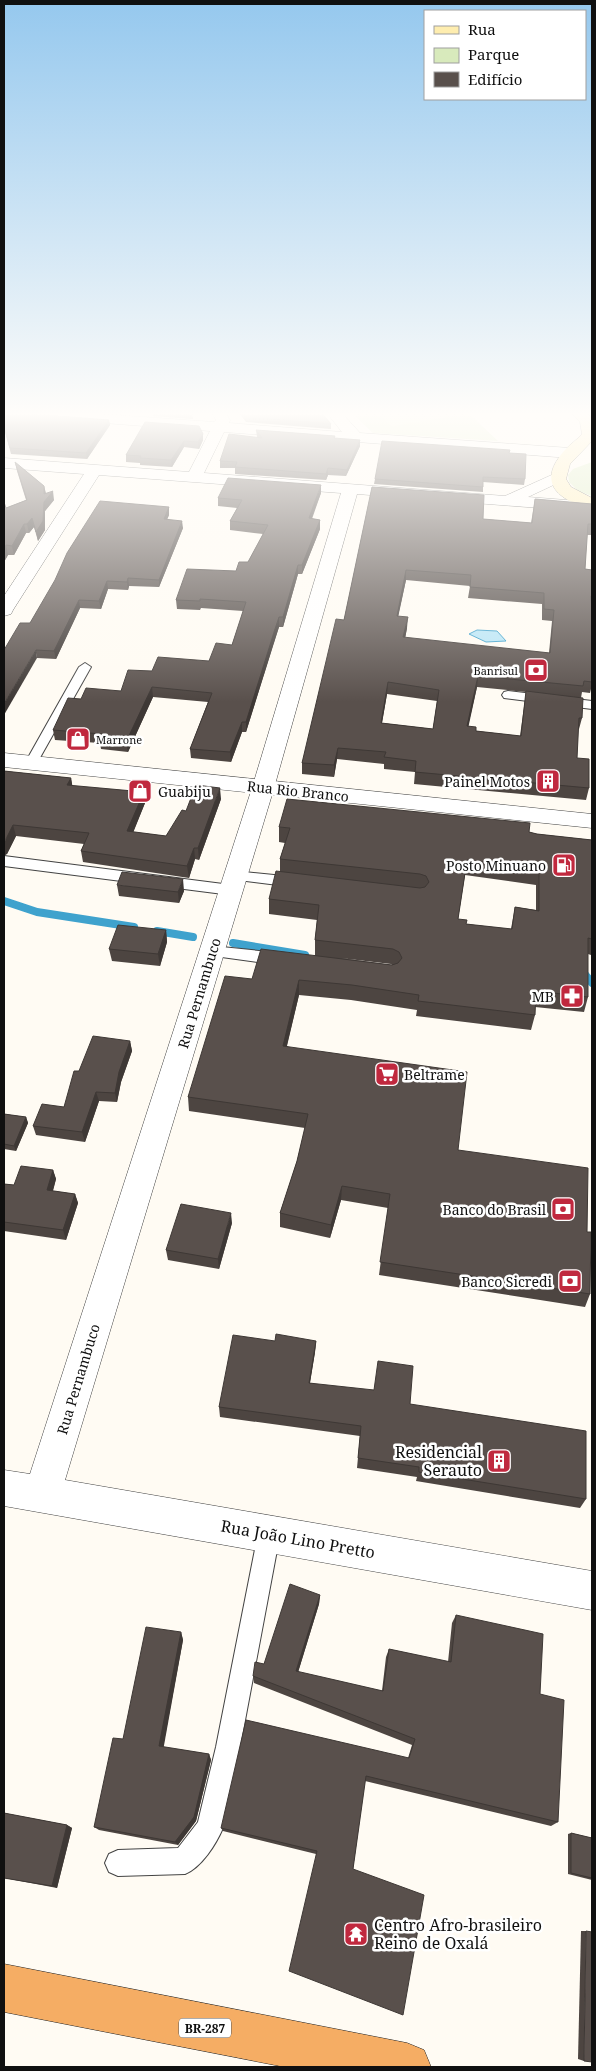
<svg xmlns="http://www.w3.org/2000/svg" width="596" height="2071" viewBox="0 0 596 2071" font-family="'Noto Serif',serif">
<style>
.green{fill:#d8eabc}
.pitch{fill:#e8f1ce}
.water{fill:#b8e5f6;stroke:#3fa2cd}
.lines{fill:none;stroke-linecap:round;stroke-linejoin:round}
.stream{stroke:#3fa2cd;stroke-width:8}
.service-casing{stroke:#434343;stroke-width:2}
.minor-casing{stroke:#434343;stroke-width:1}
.tertiary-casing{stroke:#434343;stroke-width:1}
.secondary-casing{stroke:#323232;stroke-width:1}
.trunk-casing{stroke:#212121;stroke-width:1}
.service{fill:#fff;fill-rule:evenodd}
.minor{fill:#fff;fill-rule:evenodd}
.tertiary{fill:#fff;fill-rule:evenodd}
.secondary{fill:#feedaf;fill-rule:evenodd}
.trunk{fill:#f5ad64;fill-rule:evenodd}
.wall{fill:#4d4541;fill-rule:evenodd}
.shaded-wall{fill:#3e3835}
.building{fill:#59504c;stroke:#3e3835;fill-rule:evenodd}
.labels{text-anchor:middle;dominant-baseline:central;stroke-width:5;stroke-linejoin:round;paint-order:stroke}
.far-poi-label{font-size:11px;fill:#101010;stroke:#fff;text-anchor:end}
.shield{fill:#fff;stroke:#585858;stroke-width:1}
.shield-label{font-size:12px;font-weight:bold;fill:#101010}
.poi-label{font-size:14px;fill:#101010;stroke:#fff;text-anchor:end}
.street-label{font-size:14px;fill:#101010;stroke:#fff}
.near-poi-label{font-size:16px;fill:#101010;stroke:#fff;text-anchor:end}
.near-street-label{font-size:16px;fill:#101010;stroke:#fff}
</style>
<rect width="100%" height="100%" fill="#fffbf3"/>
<g class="green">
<path d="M 351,412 L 467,412 L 498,441 L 373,433 Z"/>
<path d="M 592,462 L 592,496 L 578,491 L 569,482 L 568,475 L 573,469 Z"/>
</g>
<path class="pitch" d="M 377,412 L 443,412 L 448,417 L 392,426 Z"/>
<path class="water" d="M 477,630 L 497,631 L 506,641 L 486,642 L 469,634 Z"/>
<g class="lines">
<g class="stream">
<path d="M 4,901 L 37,912 L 134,927"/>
<path d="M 157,931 L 193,937"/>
<path d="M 233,943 L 305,955"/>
<path d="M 583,972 L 592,983"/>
</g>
<g class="service-casing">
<g id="service">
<path d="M 85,663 L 91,667 L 37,763 L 36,766 L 26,766 L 25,763 L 79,667 Z"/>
<path d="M 508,691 L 592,701 L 592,709 L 504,698 L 502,695 L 504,692 Z"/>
<path d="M 4,856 L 231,885 L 236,887 L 238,890 L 236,893 L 231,895 L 4,866 Z"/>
<path d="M 235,871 L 294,877 L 299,879 L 301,882 L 299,885 L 294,887 L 230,879 L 228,876 L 230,873 Z"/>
<path d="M 212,946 L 279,953 L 284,955 L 287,959 L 284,963 L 279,965 L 207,955 L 204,951 L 207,947 Z"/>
<path d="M 269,1523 L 277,1526 L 280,1534 L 240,1747 L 223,1828 C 216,1844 202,1867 185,1874 L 118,1876 L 109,1872 L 105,1863 L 109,1854 L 118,1850 L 178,1848 L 198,1822 L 216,1747 L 258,1534 L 261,1526 Z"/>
</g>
</g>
<g class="minor-casing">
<path id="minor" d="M 4,412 L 73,412 L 214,422 L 216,420 L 211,412 L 225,412 L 230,420 L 229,423 L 342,432 L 326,412 L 341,412 L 360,433 L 570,448 L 575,450 L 578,453 L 575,456 L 570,458 L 224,432 L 204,473 L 505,496 L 556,473 L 562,475 L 564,478 L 562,481 L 528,497 L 592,502 L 592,512 L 357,494 L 274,788 L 65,1480 L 592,1571 L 592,1610 L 4,1506 L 4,1470 L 30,1474 L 252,788 L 341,493 L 99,475 L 13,610 L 11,614 L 4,616 L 4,596 L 84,474 L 4,468 L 4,458 L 189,472 L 210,431 L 11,416 L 6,415 Z"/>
</g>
<g class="tertiary-casing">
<path id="tertiary" d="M 4,753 L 592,814 L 592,828 L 4,767 Z"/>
</g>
<g class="secondary-casing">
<path id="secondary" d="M 570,412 L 586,412 L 592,419 L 592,441 L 570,464 L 566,479 L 571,487 L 592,498 L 592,509 C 557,500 536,482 565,450 C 570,444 577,440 582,434 L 580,422 Z"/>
</g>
<g class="trunk-casing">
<path id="trunk" d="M 4,1964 L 407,2043 L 424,2050 L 431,2067 L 285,2067 L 4,2012 Z"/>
</g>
<use href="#service" class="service"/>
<use href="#minor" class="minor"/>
<use href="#tertiary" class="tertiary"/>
<use href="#secondary" class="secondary"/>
<use href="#trunk" class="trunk"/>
</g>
<g class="wall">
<path d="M 4,412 L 109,420 L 110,425 L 87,459 L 11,454 L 4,428 Z"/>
<path d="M 101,412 L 118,412 L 118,413 Z"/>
<path d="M 153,412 L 192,412 L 193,419 L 153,416 Z"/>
<path d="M 238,412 L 321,412 L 331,424 L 331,429 L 246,422 Z"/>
<path d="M 256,430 L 335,436 L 335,438 L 360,446 L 346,476 L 328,475 L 326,480 L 235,474 L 235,468 L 220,468 L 220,461 L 257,437 Z"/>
<path d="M 203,434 L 203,440 L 199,449 L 184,447 L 172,467 L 140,465 L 140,463 L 126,462 L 126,455 Z"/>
<path d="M 509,453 L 525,479 L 524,485 L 483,482 L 483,492 L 374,484 L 375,479 Z"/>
<path d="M 15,462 L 44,486 L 46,493 L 54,500 L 45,511 L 45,530 L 38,541 L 34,527 L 29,533 L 26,533 L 14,555 L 8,555 L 4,562 L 6,508 L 26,500 L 17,471 Z"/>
<path d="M 372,487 L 483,519 L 531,523 L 535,499 L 592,504 L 592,535 L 587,535 L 585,569 L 592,570 L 592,685 L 590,693 L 582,692 L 581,698 L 582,718 L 579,729 L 578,729 L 577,758 L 589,788 L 586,800 L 414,784 L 415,772 L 384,769 L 384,764 L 337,759 L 334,777 L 302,774 L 302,763 L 344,620 ZM 406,580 L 470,586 L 468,598 L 542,604 L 542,620 L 552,621 L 549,653 L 405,638 L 407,628 L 398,616 ZM 477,687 L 526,692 L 520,736 L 476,731 L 468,726 ZM 387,694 L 437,701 L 433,729 L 382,723 Z"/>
<path d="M 321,493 L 312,519 L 320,520 L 320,529 L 302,574 L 298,574 L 283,627 L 279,627 L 275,639 L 246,732 L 242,732 L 231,762 L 191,758 L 190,749 L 208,702 L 153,697 L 128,752 L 101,749 L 100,743 L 55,740 L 53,730 L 81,699 L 121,691 L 152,671 L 209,661 L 232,645 L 243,611 L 201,608 L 200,610 L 177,609 L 176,600 L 236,571 L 248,562 L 263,534 L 230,530 L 230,521 L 237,508 L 218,506 L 218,498 Z"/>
<path d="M 169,507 L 169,515 L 167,519 L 183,528 L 159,587 L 129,586 L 128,590 L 108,589 L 101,609 L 80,608 L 56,659 L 37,658 L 30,623 Z"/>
<path d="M 4,771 L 71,778 L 72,786 L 144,792 L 145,803 L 133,832 L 166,836 L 186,811 L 221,799 L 199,860 L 195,859 L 189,878 L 83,862 L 81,851 L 84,844 L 16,836 L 7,854 Z"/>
<path d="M 279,827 L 529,832 L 537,834 L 592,840 L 592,951 L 591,955 L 588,954 L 588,997 L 584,1012 L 535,1007 L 535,1015 L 531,1030 L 416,1016 L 417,1010 L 351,1000 L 299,995 L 287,1046 L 458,1150 L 587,1232 L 590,1294 L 585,1307 L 379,1275 L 388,1208 L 341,1200 L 330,1238 L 280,1227 L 280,1213 L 297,1161 L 305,1128 L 189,1111 L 188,1097 L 252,979 L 315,955 L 315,940 L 317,920 L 269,914 L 269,899 L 280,871 L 280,859 L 285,843 L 279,842 ZM 465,875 L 536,885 L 536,910 L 515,907 L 511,929 L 466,924 L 458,919 ZM 340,958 L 391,964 L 392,965 Z"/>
<path d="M 117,885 L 184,891 L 179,903 L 119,896 Z"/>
<path d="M 166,930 L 167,942 L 160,966 L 112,961 L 109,949 Z"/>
<path d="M 130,1041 L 132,1051 L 121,1082 L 117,1102 L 99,1101 L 85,1142 L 36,1135 L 33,1126 L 64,1107 L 79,1071 Z"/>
<path d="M 4,1114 L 26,1117 L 28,1123 L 16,1151 L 4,1149 Z"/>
<path d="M 53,1170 L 56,1179 L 53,1191 L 75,1194 L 78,1203 L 66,1240 L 4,1231 L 4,1184 L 14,1185 Z"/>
<path d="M 232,1223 L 219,1269 L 168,1260 L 166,1250 Z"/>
<path d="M 275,1341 L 316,1341 L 315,1352 L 310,1383 L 410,1404 L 586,1499 L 580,1508 L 416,1481 L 417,1477 L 357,1468 L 360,1436 L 220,1417 L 219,1407 Z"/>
<path d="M 320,1595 L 319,1604 L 298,1672 L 382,1691 L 386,1657 L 389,1649 L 448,1662 L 452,1623 L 456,1615 L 540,1694 L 558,1822 L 551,1826 L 365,1781 L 353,1869 L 403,2015 L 316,1854 L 223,1831 L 221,1828 L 408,1758 L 412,1745 L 254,1683 L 253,1676 L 264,1664 Z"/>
<path d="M 181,1632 L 183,1640 L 163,1747 L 209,1754 L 211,1760 L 196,1821 L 178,1845 L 99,1830 L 94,1827 L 123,1739 Z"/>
<path d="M 4,1813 L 67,1825 L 72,1828 L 57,1888 L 4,1878 Z"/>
<path d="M 571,1833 L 592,1838 L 592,1880 L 568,1874 L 568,1834 Z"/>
<path d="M 581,1931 L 586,1931 L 584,2061 L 578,2059 Z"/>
</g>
<g class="shaded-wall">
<path d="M 109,420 L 110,425 L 87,459 L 86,453 Z"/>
<path d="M 203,434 L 203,440 L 199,449 L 198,442 Z"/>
<path d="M 360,440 L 360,446 L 346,476 L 347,470 Z"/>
<path d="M 184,441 L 184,447 L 172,467 L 171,460 Z"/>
<path d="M 328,468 L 328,475 L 326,480 L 326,474 Z"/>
<path d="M 321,485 L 321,493 L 308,527 L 309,518 Z"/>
<path d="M 44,486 L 46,496 L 53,491 L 54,500 L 45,511 L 45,530 L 38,541 L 36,532 L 44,494 Z"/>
<path d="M 169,507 L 169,515 L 164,527 L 164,519 Z"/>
<path d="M 32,518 L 34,527 L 29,533 L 27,524 Z"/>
<path d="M 320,520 L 320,529 L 302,574 L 302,565 Z"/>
<path d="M 182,521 L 183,528 L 159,587 L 159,580 Z"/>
<path d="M 24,524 L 26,533 L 14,555 L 12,546 Z"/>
<path d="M 6,545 L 8,555 L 4,562 L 4,549 Z"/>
<path d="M 298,565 L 298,574 L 283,627 L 283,617 Z"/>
<path d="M 406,570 L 406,580 L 396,627 L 397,616 Z"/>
<path d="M 128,578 L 129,586 L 128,590 L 127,582 Z"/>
<path d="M 107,581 L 108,589 L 101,609 L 99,601 Z"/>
<path d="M 79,600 L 80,608 L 56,659 L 54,651 Z"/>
<path d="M 279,617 L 279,627 L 246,732 L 246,722 Z"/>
<path d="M 408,617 L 407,628 L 403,649 L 403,637 Z"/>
<path d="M 36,650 L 37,658 L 4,715 L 4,704 Z"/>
<path d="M 478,676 L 477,687 L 466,738 L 467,726 Z"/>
<path d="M 388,682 L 387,694 L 380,734 L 381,723 Z"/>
<path d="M 152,687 L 153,697 L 128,752 L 126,742 Z"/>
<path d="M 242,722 L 242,732 L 231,762 L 230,752 Z"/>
<path d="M 338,748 L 337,759 L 334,777 L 334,765 Z"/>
<path d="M 71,778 L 73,789 L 67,785 Z"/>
<path d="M 220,788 L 221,799 L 199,860 L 198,848 Z"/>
<path d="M 144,792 L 145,803 L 129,843 L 127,831 Z"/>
<path d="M 13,825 L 16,836 L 7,854 L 4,856 L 4,843 Z"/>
<path d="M 194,848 L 195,859 L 189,878 L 187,866 Z"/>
<path d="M 183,879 L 184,891 L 179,903 L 178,892 Z"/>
<path d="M 166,930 L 167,942 L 160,966 L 158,954 Z"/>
<path d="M 299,980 L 299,995 L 283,1061 L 283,1046 Z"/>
<path d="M 130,1041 L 132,1051 L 121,1082 L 117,1102 L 115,1093 L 119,1072 Z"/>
<path d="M 96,1092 L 99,1101 L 85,1142 L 82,1132 Z"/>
<path d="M 26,1117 L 28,1123 L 16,1151 L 14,1146 Z"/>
<path d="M 53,1170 L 56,1179 L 50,1200 L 47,1190 Z"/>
<path d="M 342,1186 L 341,1200 L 330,1238 L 331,1225 Z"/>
<path d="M 75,1194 L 78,1203 L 66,1240 L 63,1230 Z"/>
<path d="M 231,1213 L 232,1223 L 219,1269 L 218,1259 Z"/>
<path d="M 316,1341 L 315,1352 L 308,1394 L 309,1383 Z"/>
<path d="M 320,1595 L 319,1604 L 296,1679 L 296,1671 Z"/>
<path d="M 181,1632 L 183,1640 L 163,1751 L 159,1746 Z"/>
<path d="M 209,1754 L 211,1760 L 196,1821 L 178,1845 L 175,1842 Z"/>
<path d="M 67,1825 L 72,1828 L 57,1888 L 52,1886 Z"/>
</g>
<g class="building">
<path d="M 4,412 L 8,412 L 109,420 L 86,453 L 10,448 L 4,426 Z"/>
<path d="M 176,412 L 192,412 L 192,413 Z"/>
<path d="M 242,412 L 321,412 L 331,424 L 246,417 Z"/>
<path d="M 145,422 L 199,426 L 203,434 L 198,442 L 184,441 L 171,460 L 140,458 L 141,456 L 126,455 Z"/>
<path d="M 256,430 L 335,436 L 334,438 L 360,440 L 347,470 L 328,468 L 326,474 L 235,467 L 237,462 L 220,461 L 229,434 L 262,438 Z"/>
<path d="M 382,441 L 510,450 L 509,453 L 526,454 L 525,479 L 483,477 L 483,487 L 375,479 Z"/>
<path d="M 15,462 L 44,486 L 44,494 L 53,491 L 44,502 L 43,521 L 36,532 L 32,518 L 27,524 L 24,524 L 12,546 L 6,545 L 4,549 L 4,502 L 6,508 L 27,500 Z"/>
<path d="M 228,478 L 321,485 L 309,518 L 320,520 L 302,565 L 298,565 L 283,617 L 279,617 L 275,629 L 246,722 L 242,722 L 230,752 L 190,749 L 212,693 L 152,687 L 126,742 L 100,739 L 102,734 L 53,730 L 68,698 L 81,699 L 86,688 L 121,691 L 128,670 L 152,671 L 158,657 L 209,661 L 216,643 L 232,645 L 246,602 L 200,599 L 200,601 L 176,600 L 187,569 L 236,571 L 239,562 L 248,562 L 268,525 L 230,521 L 242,500 L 218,498 Z"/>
<path d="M 372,487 L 484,495 L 483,519 L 532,523 L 535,499 L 592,504 L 592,524 L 588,524 L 585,569 L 592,570 L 592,596 L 591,596 L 592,612 L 592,682 L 584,681 L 583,686 L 478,676 L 467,726 L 476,727 L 476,731 L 521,736 L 526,691 L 583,698 L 582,718 L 579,718 L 577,758 L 589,759 L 589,788 L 415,772 L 416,761 L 384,757 L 386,752 L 338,748 L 334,765 L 302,763 L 336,619 L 344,620 ZM 406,570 L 471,575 L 470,587 L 544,593 L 544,609 L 554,610 L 550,653 L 403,637 L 408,617 L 397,616 ZM 388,682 L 439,690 L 433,729 L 381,723 Z"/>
<path d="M 100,501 L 169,507 L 164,519 L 182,521 L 159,580 L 128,578 L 127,582 L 107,581 L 99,601 L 79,600 L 54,651 L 36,650 L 4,704 L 4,650 L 20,623 L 30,623 L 55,580 L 67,553 Z"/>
<path d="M 4,771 L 71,778 L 67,785 L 144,792 L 127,831 L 166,836 L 182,810 L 186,811 L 196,785 L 220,788 L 198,848 L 194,848 L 187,866 L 81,851 L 89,833 L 13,825 L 4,843 Z"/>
<path d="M 287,799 L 530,823 L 529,832 L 537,834 L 592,840 L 592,939 L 588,938 L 588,997 L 536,991 L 535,1015 L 418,1001 L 419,995 L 352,985 L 299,980 L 283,1046 L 467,1072 L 458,1150 L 588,1168 L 587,1232 L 591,1232 L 590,1294 L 380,1262 L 390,1194 L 342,1186 L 331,1225 L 280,1213 L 297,1161 L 308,1114 L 188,1097 L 225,976 L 252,979 L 261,949 L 392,965 L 398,963 L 402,958 L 399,952 L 393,949 L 315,940 L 319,905 L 269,899 L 276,871 L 420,888 L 425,887 L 429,882 L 426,876 L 420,874 L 280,859 L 290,828 L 279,827 ZM 467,860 L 539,869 L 539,911 L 515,907 L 512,929 L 466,924 L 467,920 L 458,919 Z"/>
<path d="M 122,872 L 183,879 L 178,892 L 117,885 Z"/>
<path d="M 118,925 L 166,930 L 158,954 L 109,949 Z"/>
<path d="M 93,1036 L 130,1041 L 119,1072 L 115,1093 L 96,1092 L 82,1132 L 33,1126 L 42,1104 L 64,1107 L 74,1071 L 79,1071 Z"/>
<path d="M 4,1114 L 26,1117 L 14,1146 L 4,1144 Z"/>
<path d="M 21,1166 L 53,1170 L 47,1190 L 75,1194 L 63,1230 L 4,1222 L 4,1184 L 14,1185 Z"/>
<path d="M 181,1204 L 231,1213 L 218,1259 L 166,1250 Z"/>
<path d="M 276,1334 L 316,1341 L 309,1383 L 374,1390 L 378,1361 L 413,1366 L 410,1404 L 586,1431 L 586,1499 L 419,1472 L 419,1467 L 358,1458 L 361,1426 L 219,1407 L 233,1335 L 275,1341 Z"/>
<path d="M 290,1584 L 320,1595 L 296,1671 L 383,1691 L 389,1649 L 451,1662 L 456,1615 L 543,1634 L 540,1694 L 564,1700 L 558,1822 L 366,1776 L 353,1869 L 424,1895 L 403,2015 L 289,1971 L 317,1851 L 221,1828 L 246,1720 L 409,1758 L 415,1739 L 253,1676 L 255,1662 L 264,1664 Z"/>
<path d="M 146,1627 L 181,1632 L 159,1746 L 209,1754 L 194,1817 L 175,1842 L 94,1827 L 113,1738 L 123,1739 Z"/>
<path d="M 4,1813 L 67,1825 L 52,1886 L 4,1878 Z"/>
<path d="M 571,1833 L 592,1838 L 592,1878 L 571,1873 Z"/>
<path d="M 586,1931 L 592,1932 L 592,2062 L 584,2061 Z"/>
</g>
<linearGradient id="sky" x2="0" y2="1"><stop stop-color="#95c8ee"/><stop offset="0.59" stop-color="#fffdfa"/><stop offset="1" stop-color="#fffdfa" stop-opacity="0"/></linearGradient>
<rect width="596" height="702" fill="url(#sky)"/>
<defs>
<g id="bank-square" transform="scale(1.25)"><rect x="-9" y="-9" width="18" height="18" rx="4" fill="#c0283e" stroke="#fff"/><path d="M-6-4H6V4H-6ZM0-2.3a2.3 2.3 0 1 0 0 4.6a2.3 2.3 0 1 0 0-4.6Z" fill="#fff"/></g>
<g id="shop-square" transform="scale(1.25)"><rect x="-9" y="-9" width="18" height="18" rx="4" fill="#c0283e" stroke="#fff"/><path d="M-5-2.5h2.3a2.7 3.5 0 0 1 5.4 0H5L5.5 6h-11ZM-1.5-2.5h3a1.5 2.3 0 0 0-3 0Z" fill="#fff"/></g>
<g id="building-square" transform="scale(1.25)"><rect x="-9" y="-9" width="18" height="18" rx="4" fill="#c0283e" stroke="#fff"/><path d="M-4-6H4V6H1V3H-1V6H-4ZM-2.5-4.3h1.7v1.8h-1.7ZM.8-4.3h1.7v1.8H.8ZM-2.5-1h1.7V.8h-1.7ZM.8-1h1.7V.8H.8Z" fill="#fff"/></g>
<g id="fuel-square" transform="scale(1.25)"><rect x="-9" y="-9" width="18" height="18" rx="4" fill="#c0283e" stroke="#fff"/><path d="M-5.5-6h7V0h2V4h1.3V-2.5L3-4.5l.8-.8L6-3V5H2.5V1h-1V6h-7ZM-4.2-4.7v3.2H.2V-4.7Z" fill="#fff"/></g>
<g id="pharmacy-square" transform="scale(1.25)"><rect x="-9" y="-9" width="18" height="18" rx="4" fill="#c0283e" stroke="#fff"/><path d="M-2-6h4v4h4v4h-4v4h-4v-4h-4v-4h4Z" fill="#fff"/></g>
<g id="supermarket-square" transform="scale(1.25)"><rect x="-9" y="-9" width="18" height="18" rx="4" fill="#c0283e" stroke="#fff"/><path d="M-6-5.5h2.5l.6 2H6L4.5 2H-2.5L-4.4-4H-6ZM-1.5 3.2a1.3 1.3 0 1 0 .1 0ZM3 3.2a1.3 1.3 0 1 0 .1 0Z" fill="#fff"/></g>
<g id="temple-square" transform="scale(1.25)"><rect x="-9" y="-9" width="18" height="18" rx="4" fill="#c0283e" stroke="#fff"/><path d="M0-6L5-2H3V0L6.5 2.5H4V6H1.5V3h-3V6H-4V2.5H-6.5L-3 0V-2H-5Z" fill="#fff"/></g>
</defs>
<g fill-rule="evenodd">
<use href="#bank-square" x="536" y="670"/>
<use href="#shop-square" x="78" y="739"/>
<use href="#building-square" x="548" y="781"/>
<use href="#shop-square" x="140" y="791"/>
<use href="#fuel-square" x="564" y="865"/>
<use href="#pharmacy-square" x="572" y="996"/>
<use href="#supermarket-square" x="387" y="1074"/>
<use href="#bank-square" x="563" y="1209"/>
<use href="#bank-square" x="570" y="1281"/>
<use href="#building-square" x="499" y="1461"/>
<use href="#temple-square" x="356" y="1934"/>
</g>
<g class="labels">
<g class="far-poi-label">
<text x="518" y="670">Banrisul</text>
<text x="96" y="739" text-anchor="start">Marrone</text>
</g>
<rect class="shield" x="179" y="2018.5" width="52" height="19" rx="4"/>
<g class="shield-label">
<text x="205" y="2028">BR-287</text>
</g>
<g class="poi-label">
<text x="530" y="781">Painel Motos</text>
<text x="158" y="791" text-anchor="start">Guabiju</text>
<text x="546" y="865">Posto Minuano</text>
<text x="554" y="996">MB</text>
<text x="404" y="1074" text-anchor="start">Beltrame</text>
<text x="546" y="1209">Banco do Brasil</text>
<text x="552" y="1281">Banco Sicredi</text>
</g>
<g class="street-label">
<text transform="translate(298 791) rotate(6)">Rua Rio Branco</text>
<text transform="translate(199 993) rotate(-73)">Rua Pernambuco</text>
<text transform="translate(78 1379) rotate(-73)">Rua Pernambuco</text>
</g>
<g class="near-poi-label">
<text x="482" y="1452">Residencial<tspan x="482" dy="18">Serauto</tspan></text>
<text x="374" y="1925" text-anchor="start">Centro Afro-brasileiro<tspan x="374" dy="18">Reino de Oxalá</tspan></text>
</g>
<g class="near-street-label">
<text transform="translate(298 1539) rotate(10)">Rua João Lino Pretto</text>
</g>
</g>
<rect width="596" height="2071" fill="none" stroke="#101010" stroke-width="10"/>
<rect x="424" y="10" width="162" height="90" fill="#ffffff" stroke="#9f9f9f"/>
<rect x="434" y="26" width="25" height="8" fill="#feedaf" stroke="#9f9f9f"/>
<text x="468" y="35" font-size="15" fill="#101010">Rua</text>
<rect x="434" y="48" width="25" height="15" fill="#d8eabc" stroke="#9f9f9f"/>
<text x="468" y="60" font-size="15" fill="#101010">Parque</text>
<rect x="434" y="72" width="25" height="15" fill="#59504c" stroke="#9f9f9f"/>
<text x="468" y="85" font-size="15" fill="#101010">Edifício</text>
</svg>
